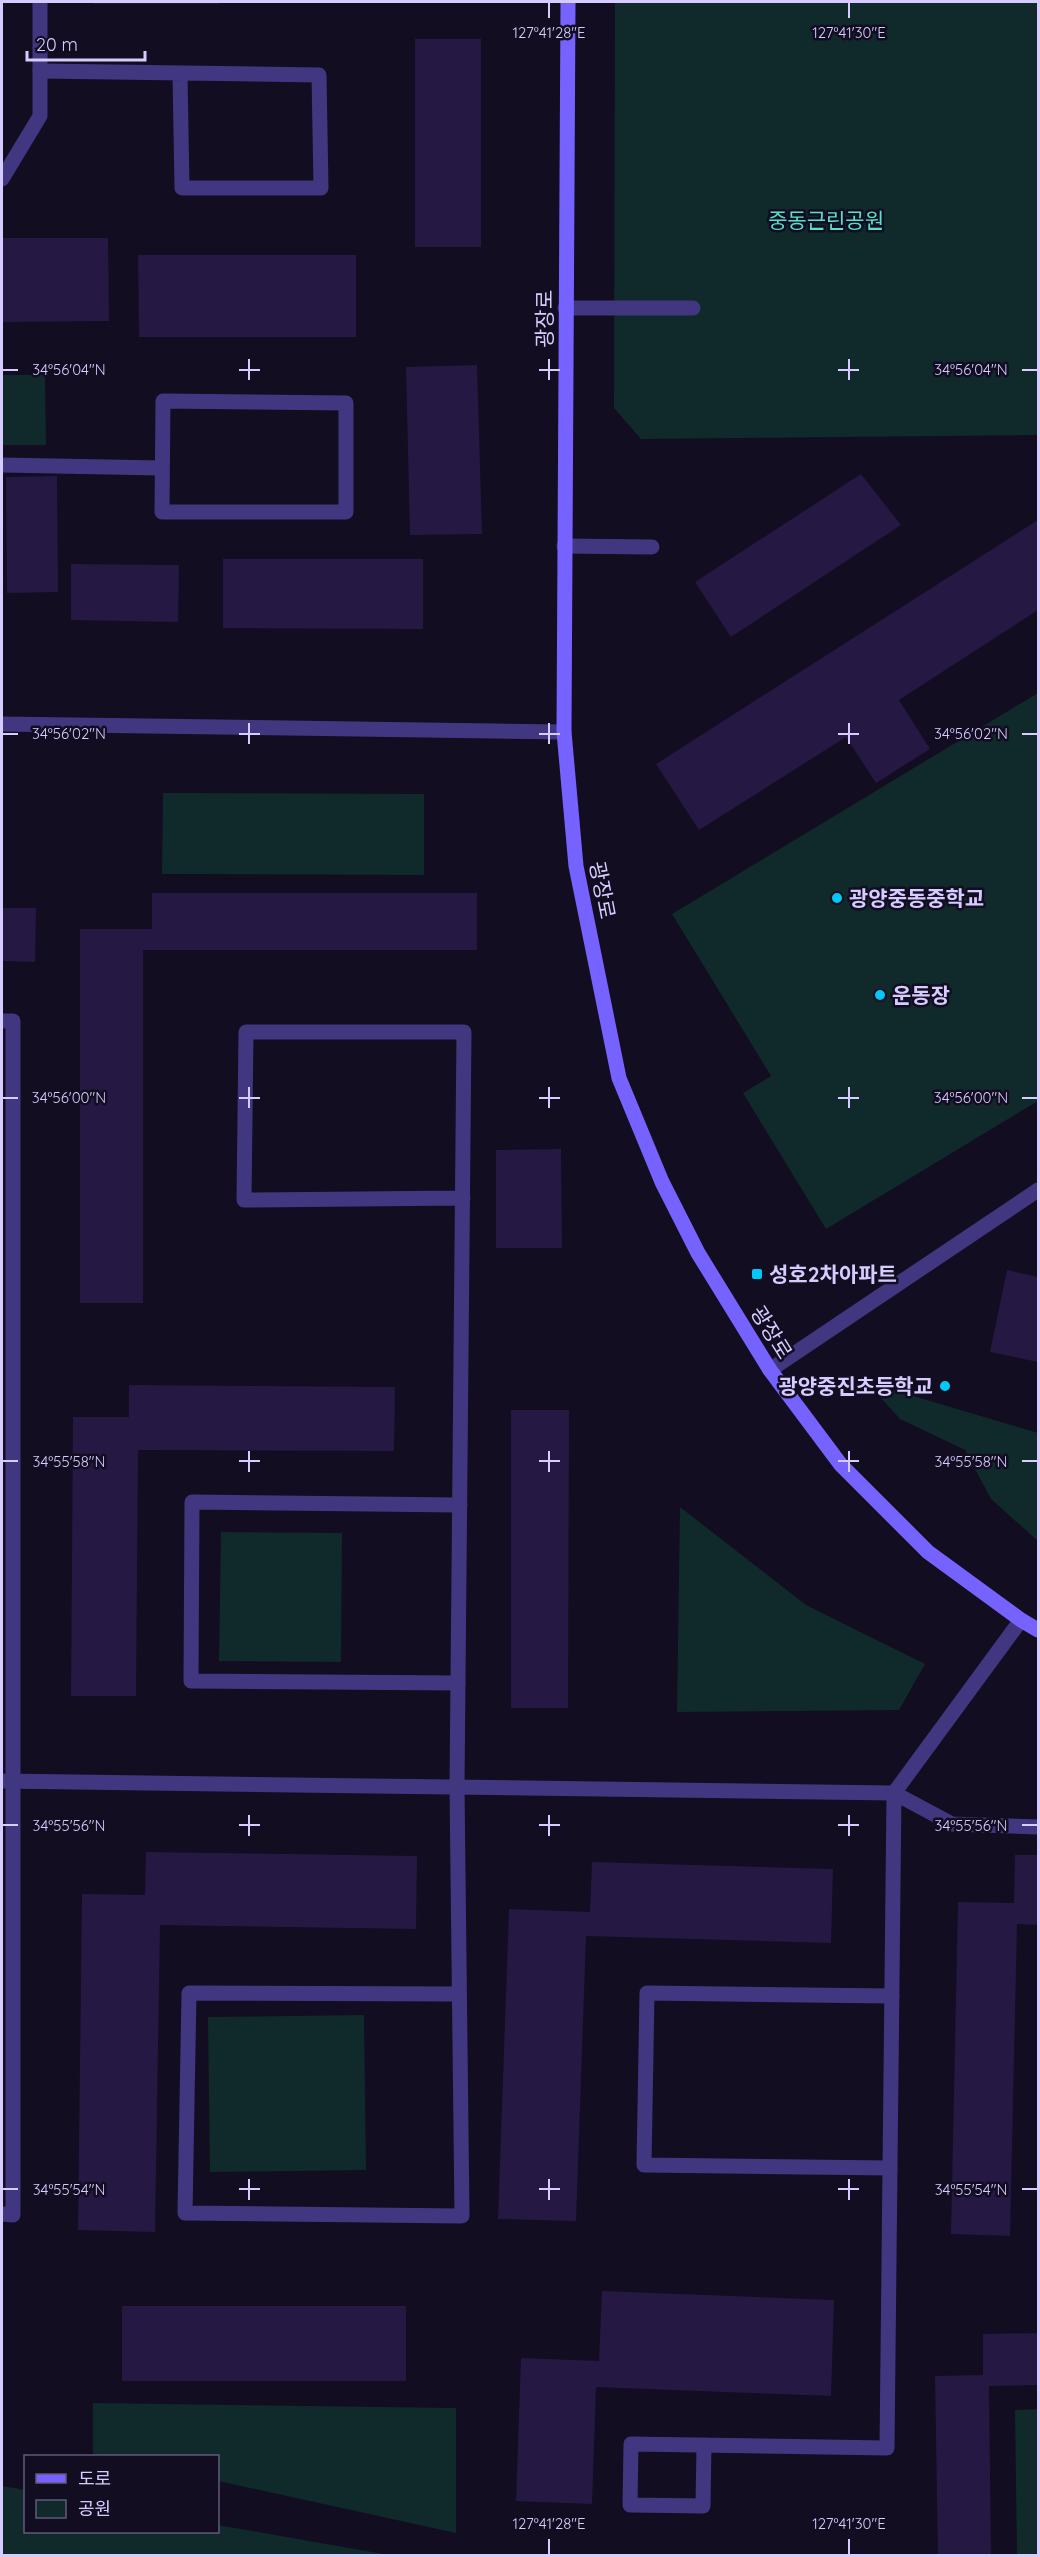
<svg xmlns="http://www.w3.org/2000/svg" width="1040" height="2557" viewBox="0 0 1040 2557" font-family="Quicksand,'Noto Sans KR',sans-serif">
<style>
.green{fill:#10292b}
.building{fill:#251842}
.lines{fill:none;stroke-linecap:round;stroke-linejoin:round}
.lane{stroke:#403780;stroke-width:15}
.street{stroke:#403780;stroke-width:15}
.secondary{stroke:#7663ff;stroke-width:15}
.ticks{fill:none;stroke:#d7ccff;stroke-width:2}
.poi-dot{fill:#00c8f7;stroke:#120d21;stroke-width:2}
.labels{text-anchor:middle;dominant-baseline:central;stroke-width:5;stroke-linejoin:round;paint-order:stroke}
.park-label{font-size:21px;fill:#57e0ca;stroke:#120d21}
.street-label{font-size:21px;fill:#d7ccff;stroke:#120d21}
.poi-label{font-size:21px;font-weight:bold;fill:#d7ccff;stroke:#120d21;text-anchor:start}
.ticks-label{font-size:15px;text-anchor:middle;fill:#d7ccff;stroke:#120d21;stroke-width:5;stroke-linejoin:round;paint-order:stroke}
</style>
<rect width="100%" height="100%" fill="#120d21"/>
<g class="green">
<path d="M 615,2 L 1038,2 L 1038,435 L 641,439 L 614,408 Z"/>
<path d="M 2,375 L 45,375 L 46,445 L 2,445 Z"/>
<path d="M 1038,693 L 1038,1101 L 826,1229 L 743,1093 L 771,1076 L 672,914 Z"/>
<path d="M 163,793 L 424,794 L 424,875 L 162,874 Z"/>
<path d="M 866,1382 L 1038,1433 L 1038,1541 L 991,1499 L 965,1450 L 900,1419 Z"/>
<path d="M 680,1507 L 806,1605 L 925,1664 L 899,1710 L 677,1712 Z"/>
<path d="M 221,1532 L 342,1533 L 341,1662 L 219,1661 Z"/>
<path d="M 364,2015 L 366,2170 L 210,2172 L 208,2017 Z"/>
<path d="M 93,2403 L 456,2408 L 456,2533 L 218,2481 L 218,2456 L 103,2456 L 93,2454 Z"/>
<path d="M 1038,2409 L 1038,2555 L 1017,2555 L 1015,2410 Z"/>
<path d="M 2,2486 L 25,2490 L 26,2532 L 218,2532 L 218,2525 L 389,2555 L 2,2555 Z"/>
</g>
<g class="building">
<rect x="93" y="2" width="126" height="2"/>
<rect x="415" y="39" width="66" height="208"/>
<path d="M 2,238 L 108,238 L 109,321 L 2,322 Z"/>
<path d="M 138,255 L 356,255 L 356,337 L 139,337 Z"/>
<path d="M 477,365 L 482,534 L 410,535 L 406,367 Z"/>
<path d="M 861,474 L 901,525 L 731,637 L 695,582 Z"/>
<path d="M 57,476 L 58,592 L 7,593 L 6,477 Z"/>
<path d="M 1038,520 L 1038,610 L 899,700 L 930,749 L 876,783 L 846,737 L 699,830 L 656,764 Z"/>
<path d="M 223,559 L 423,559 L 423,629 L 223,628 Z"/>
<path d="M 71,564 L 179,565 L 178,622 L 71,620 Z"/>
<path d="M 152,893 L 477,893 L 477,950 L 143,950 L 143,1303 L 80,1303 L 80,929 L 152,929 Z"/>
<path d="M 2,908 L 36,908 L 35,962 L 2,961 Z"/>
<path d="M 561,1149 L 562,1248 L 496,1248 L 496,1150 Z"/>
<path d="M 1007,1270 L 1038,1277 L 1038,1362 L 990,1352 Z"/>
<path d="M 129,1385 L 395,1387 L 394,1451 L 138,1450 L 136,1696 L 71,1696 L 73,1417 L 129,1417 Z"/>
<path d="M 511,1410 L 569,1410 L 568,1708 L 511,1708 Z"/>
<path d="M 146,1852 L 417,1856 L 416,1929 L 160,1925 L 155,2232 L 78,2230 L 82,1894 L 145,1895 Z"/>
<path d="M 1015,1855 L 1038,1855 L 1038,1925 L 1017,1924 L 1010,2236 L 951,2234 L 958,1902 L 1014,1903 Z"/>
<path d="M 592,1862 L 833,1869 L 831,1943 L 586,1936 L 576,2221 L 498,2219 L 509,1909 L 590,1912 Z"/>
<path d="M 602,2291 L 834,2300 L 831,2396 L 596,2387 L 592,2504 L 516,2501 L 521,2358 L 599,2361 Z"/>
<rect x="122" y="2306" width="284" height="75"/>
<path d="M 1038,2333 L 1038,2385 L 989,2386 L 991,2556 L 938,2556 L 935,2376 L 983,2375 L 983,2334 Z"/>
</g>
<g class="lines">
<g class="lane">
<path d="M 40,71 L 319,75 L 321,188 L 182,188 L 180,74"/>
<path d="M 2,179 L 40,116 L 40,2"/>
<path d="M 565,308 L 693,308"/>
<path d="M 163,401 L 346,403 L 346,512 L 162,512 Z"/>
<path d="M 2,465 L 161,468"/>
<path d="M 2,1021 L 13,1021 L 13,2215 L 2,2214"/>
<path d="M 770,1370 L 1038,1190"/>
<path d="M 458,1683 L 191,1681 L 192,1502 L 460,1505"/>
<path d="M 2,1781 L 894,1793 L 952,1824 L 1038,1827"/>
<path d="M 459,1994 L 189,1993 L 185,2213 L 462,2216 L 457,1787 L 464,1032 L 246,1032 L 244,1200 L 463,1198"/>
<path d="M 890,2168 L 644,2165 L 647,1993 L 892,1996"/>
<path d="M 704,2445 L 703,2506 L 630,2505 L 631,2444 L 887,2448 L 894,1793 L 1021,1620"/>
</g>
<g class="street">
<path d="M 564,546 L 652,547"/>
<path d="M 2,724 L 564,732"/>
</g>
<path class="secondary" d="M 568,2 L 564,732 L 576,866 L 619,1078 L 662,1182 L 698,1253 L 770,1370 L 841,1465 L 928,1552 L 1021,1620 L 1038,1630"/>
</g>
<path class="ticks" d="M 549,3 L 549,18M 849,3 L 849,18M 249,359 L 249,380M 549,359 L 549,380M 849,359 L 849,380M 3,370 L 18,370M 239,370 L 260,370M 539,370 L 560,370M 838,370 L 859,370M 1022,370 L 1037,370M 249,723 L 249,744M 549,723 L 549,744M 849,723 L 849,744M 3,734 L 18,734M 239,734 L 260,734M 539,734 L 560,734M 838,734 L 859,734M 1022,734 L 1037,734M 249,1087 L 249,1108M 549,1087 L 549,1108M 849,1087 L 849,1108M 3,1098 L 18,1098M 239,1098 L 260,1098M 539,1098 L 560,1098M 838,1098 L 859,1098M 1022,1098 L 1037,1098M 249,1451 L 249,1472M 549,1451 L 549,1472M 849,1451 L 849,1472M 3,1461 L 18,1461M 239,1461 L 260,1461M 539,1461 L 560,1461M 838,1461 L 859,1461M 1022,1461 L 1037,1461M 249,1815 L 249,1836M 549,1815 L 549,1836M 849,1815 L 849,1836M 3,1825 L 18,1825M 239,1825 L 260,1825M 539,1825 L 560,1825M 838,1825 L 859,1825M 1022,1825 L 1037,1825M 249,2179 L 249,2200M 549,2179 L 549,2200M 849,2179 L 849,2200M 3,2189 L 18,2189M 239,2189 L 260,2189M 539,2189 L 560,2189M 838,2189 L 859,2189M 1022,2189 L 1037,2189M 549,2539 L 549,2554M 849,2539 L 849,2554"/>
<g class="poi-dot">
<circle cx="837" cy="898" r="6"/>
<circle cx="880" cy="995" r="6"/>
<rect x="751" y="1268" width="12" height="12" rx="3"/>
<circle cx="945" cy="1386" r="6"/>
</g>
<g class="labels">
<g class="park-label">
<text x="826" y="220">중동근린공원</text>
</g>
<g class="street-label">
<text transform="translate(544 319) rotate(-90)">광장로</text>
<text transform="translate(603 890) rotate(79)">광장로</text>
<text transform="translate(772 1332) rotate(58)">광장로</text>
</g>
<g class="poi-label">
<text x="849" y="898">광양중동중학교</text>
<text x="892" y="995">운동장</text>
<text x="769" y="1274">성호2차아파트</text>
<text x="933" y="1386" text-anchor="end">광양중진초등학교</text>
</g>
</g>
<g class="ticks-label">
<text x="549" y="38">127°41'28"E</text>
<text x="849" y="38">127°41'30"E</text>
<text x="69" y="375">34°56'04"N</text>
<text x="971" y="375">34°56'04"N</text>
<text x="69" y="739">34°56'02"N</text>
<text x="971" y="739">34°56'02"N</text>
<text x="69" y="1103">34°56'00"N</text>
<text x="971" y="1103">34°56'00"N</text>
<text x="69" y="1467">34°55'58"N</text>
<text x="971" y="1467">34°55'58"N</text>
<text x="69" y="1831">34°55'56"N</text>
<text x="971" y="1831">34°55'56"N</text>
<text x="69" y="2195">34°55'54"N</text>
<text x="971" y="2195">34°55'54"N</text>
<text x="549" y="2529">127°41'28"E</text>
<text x="849" y="2529">127°41'30"E</text>
</g>
<rect width="1040" height="2557" fill="none" stroke="#d7ccff" stroke-width="6"/>
<rect x="24" y="2455" width="195" height="78" fill="#120d21" stroke="#61597a" stroke-width="1.5"/>
<rect x="36" y="2474" width="30" height="9" fill="#7663ff" stroke="#61597a" stroke-width="1.5"/>
<text x="78" y="2485" font-size="18" fill="#d7ccff">도로</text>
<rect x="36" y="2500" width="30" height="18" fill="#10292b" stroke="#61597a" stroke-width="1.5"/>
<text x="78" y="2515" font-size="18" fill="#d7ccff">공원</text>
<path d="M27 51v9h118v-9" fill="none" stroke="#d7ccff" stroke-width="3"/>
<text x="36" y="51" font-size="18" fill="#d7ccff" stroke="#120d21" stroke-width="4.5" paint-order="stroke">20 m</text>
</svg>
